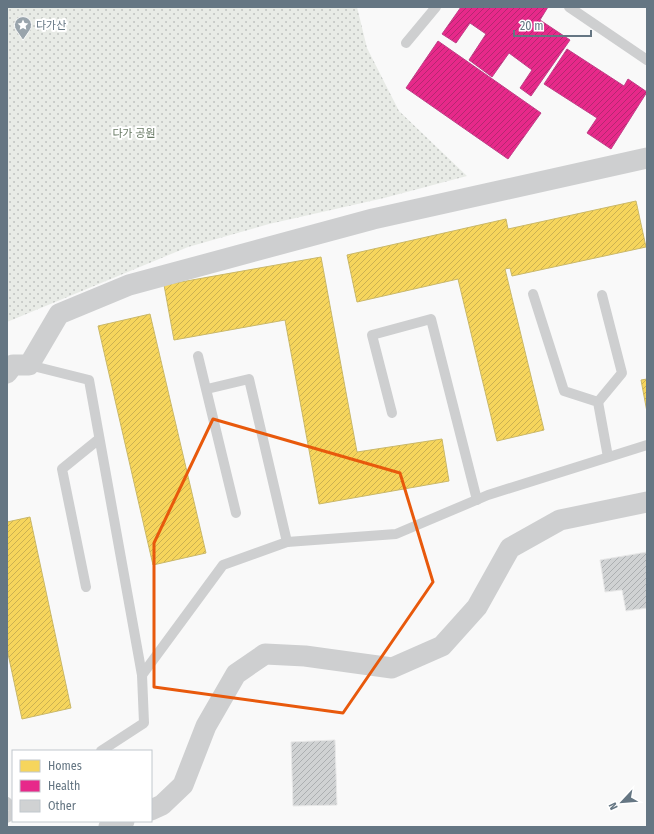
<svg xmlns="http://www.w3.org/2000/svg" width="654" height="834" viewBox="0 0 654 834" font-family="'Fira Sans Condensed','Noto Sans KR',sans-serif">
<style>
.park{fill:url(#park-dots)}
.homes{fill:url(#homes-hatch);stroke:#cab868}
.health{fill:url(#health-hatch);stroke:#c04088}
.building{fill:url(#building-hatch);stroke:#e8e8e8}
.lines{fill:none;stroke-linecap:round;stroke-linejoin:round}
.lane{stroke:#cecfd0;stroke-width:10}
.street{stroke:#cecfd0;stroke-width:21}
.marked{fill:none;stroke:#e8590c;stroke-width:3;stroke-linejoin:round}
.labels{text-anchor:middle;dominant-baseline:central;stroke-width:4;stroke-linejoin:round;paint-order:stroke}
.poi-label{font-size:11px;fill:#657683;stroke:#fff;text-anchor:start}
.park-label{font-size:11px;fill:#687a64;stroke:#fff}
</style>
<defs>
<pattern id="park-dots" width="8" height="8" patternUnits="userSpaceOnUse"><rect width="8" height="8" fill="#e8ebe6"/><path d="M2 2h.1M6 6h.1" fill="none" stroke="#c0c3c0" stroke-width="1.8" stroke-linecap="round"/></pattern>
<pattern id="homes-hatch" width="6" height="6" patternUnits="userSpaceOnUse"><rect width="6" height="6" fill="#f6d55c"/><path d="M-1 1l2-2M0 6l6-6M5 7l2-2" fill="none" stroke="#cbb151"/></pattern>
<pattern id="health-hatch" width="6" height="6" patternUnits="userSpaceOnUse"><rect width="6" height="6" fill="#e7298a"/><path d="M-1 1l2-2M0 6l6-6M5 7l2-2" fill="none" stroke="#b52871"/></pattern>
<pattern id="building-hatch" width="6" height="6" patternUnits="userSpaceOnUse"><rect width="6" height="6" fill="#d0d2d3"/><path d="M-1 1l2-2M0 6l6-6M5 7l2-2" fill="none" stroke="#acafb1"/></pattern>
</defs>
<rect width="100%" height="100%" fill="#f9f9f9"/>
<path class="park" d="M 7,7 L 357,7 L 367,48 L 399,111 L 467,176 L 384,198 L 269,224 L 188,247 L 7,322 Z"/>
<g class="homes">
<path d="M 636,201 L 646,247 L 512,276 L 510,268 L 505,269 L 544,430 L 497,441 L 458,279 L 357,302 L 347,255 L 506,219 L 508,229 Z"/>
<path d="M 321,257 L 357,452 L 442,439 L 449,481 L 319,504 L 285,320 L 174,340 L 164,285 Z"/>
<path d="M 150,314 L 206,553 L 153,565 L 98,326 Z"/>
<path d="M 647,379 L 647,412 L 641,380 Z"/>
<path d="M 30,517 L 71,708 L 22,719 L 7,649 L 7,522 Z"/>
</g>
<g class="health">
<path d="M 461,7 L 548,7 L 540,20 L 570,40 L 531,96 L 520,88 L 532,70 L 509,53 L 492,77 L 469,60 L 486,34 L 470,23 L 456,43 L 442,34 Z"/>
<path d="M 438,41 L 541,113 L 508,159 L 406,88 Z"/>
<path d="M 567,49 L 624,86 L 628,79 L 647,92 L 611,149 L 587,133 L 597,118 L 544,84 Z"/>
</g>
<g class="building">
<path d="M 647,552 L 647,608 L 626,611 L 622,590 L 605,592 L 600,560 Z"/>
<path d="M 335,740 L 337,805 L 293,806 L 291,742 Z"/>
</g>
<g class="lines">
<g class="lane">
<path d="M 569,7 L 647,60"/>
<path d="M 406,43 L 436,7"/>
<path d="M 533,294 L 564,391 L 598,402 L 608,457"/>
<path d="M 198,356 L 236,513"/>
<path d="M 29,365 L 89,380 L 142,675 L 144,723 L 101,751"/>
<path d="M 207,389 L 249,379 L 287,542"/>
<path d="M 598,402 L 622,373 L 602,295"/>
<path d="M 392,413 L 372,335 L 431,319 L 477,500"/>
<path d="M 86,587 L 62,469 L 99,439"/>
<path d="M 142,675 L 223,565 L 287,542 L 396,534 L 488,495 L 647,445"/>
<path d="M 7,802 L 13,808"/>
<path d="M 7,818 L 13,813"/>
</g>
<g class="street">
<path d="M 7,373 L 13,365 L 29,365 L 59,314 L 129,285 L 373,219 L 647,158"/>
<path d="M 151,810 L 162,805 L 183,785 L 206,726 L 236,674 L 265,654 L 305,656 L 392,668 L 442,646 L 477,607 L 510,548 L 560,520 L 647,502"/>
<path d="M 109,827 L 124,821"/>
</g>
</g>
<path class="marked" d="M 213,419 L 400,473 L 433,582 L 343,713 L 154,687 L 154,543 Z"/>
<defs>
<g id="sight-pin" transform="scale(0.9)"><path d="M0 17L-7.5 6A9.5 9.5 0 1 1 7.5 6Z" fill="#99a4ac" stroke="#fff"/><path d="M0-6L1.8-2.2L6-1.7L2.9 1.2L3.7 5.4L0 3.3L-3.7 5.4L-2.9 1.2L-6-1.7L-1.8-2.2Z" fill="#fff"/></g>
</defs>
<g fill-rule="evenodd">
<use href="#sight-pin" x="23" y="25"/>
</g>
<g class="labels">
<g class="poi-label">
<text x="36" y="25">다가산</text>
</g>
<g class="park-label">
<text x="134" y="133">다가 공원</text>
</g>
</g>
<rect width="654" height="834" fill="none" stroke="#657683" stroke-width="16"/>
<rect x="12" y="750" width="140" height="72" fill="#ffffff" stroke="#c1c8cd"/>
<rect x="20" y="760" width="20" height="12" fill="#f6d55c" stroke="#c1c8cd"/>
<text x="48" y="770" font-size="12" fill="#657683">Homes</text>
<rect x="20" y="780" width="20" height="12" fill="#e7298a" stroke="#c1c8cd"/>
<text x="48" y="790" font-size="12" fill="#657683">Health</text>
<rect x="20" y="800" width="20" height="12" fill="#d0d2d3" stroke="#c1c8cd"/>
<text x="48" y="810" font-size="12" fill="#657683">Other</text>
<g transform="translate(622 802) rotate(244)" stroke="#ffffff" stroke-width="3" paint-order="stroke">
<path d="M0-3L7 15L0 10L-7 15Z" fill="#657683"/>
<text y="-6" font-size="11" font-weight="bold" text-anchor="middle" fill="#657683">N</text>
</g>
<path d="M514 30v6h77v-6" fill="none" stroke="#657683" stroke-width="2"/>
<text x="520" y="30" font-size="12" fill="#657683" stroke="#ffffff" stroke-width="3" paint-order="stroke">20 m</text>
</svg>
